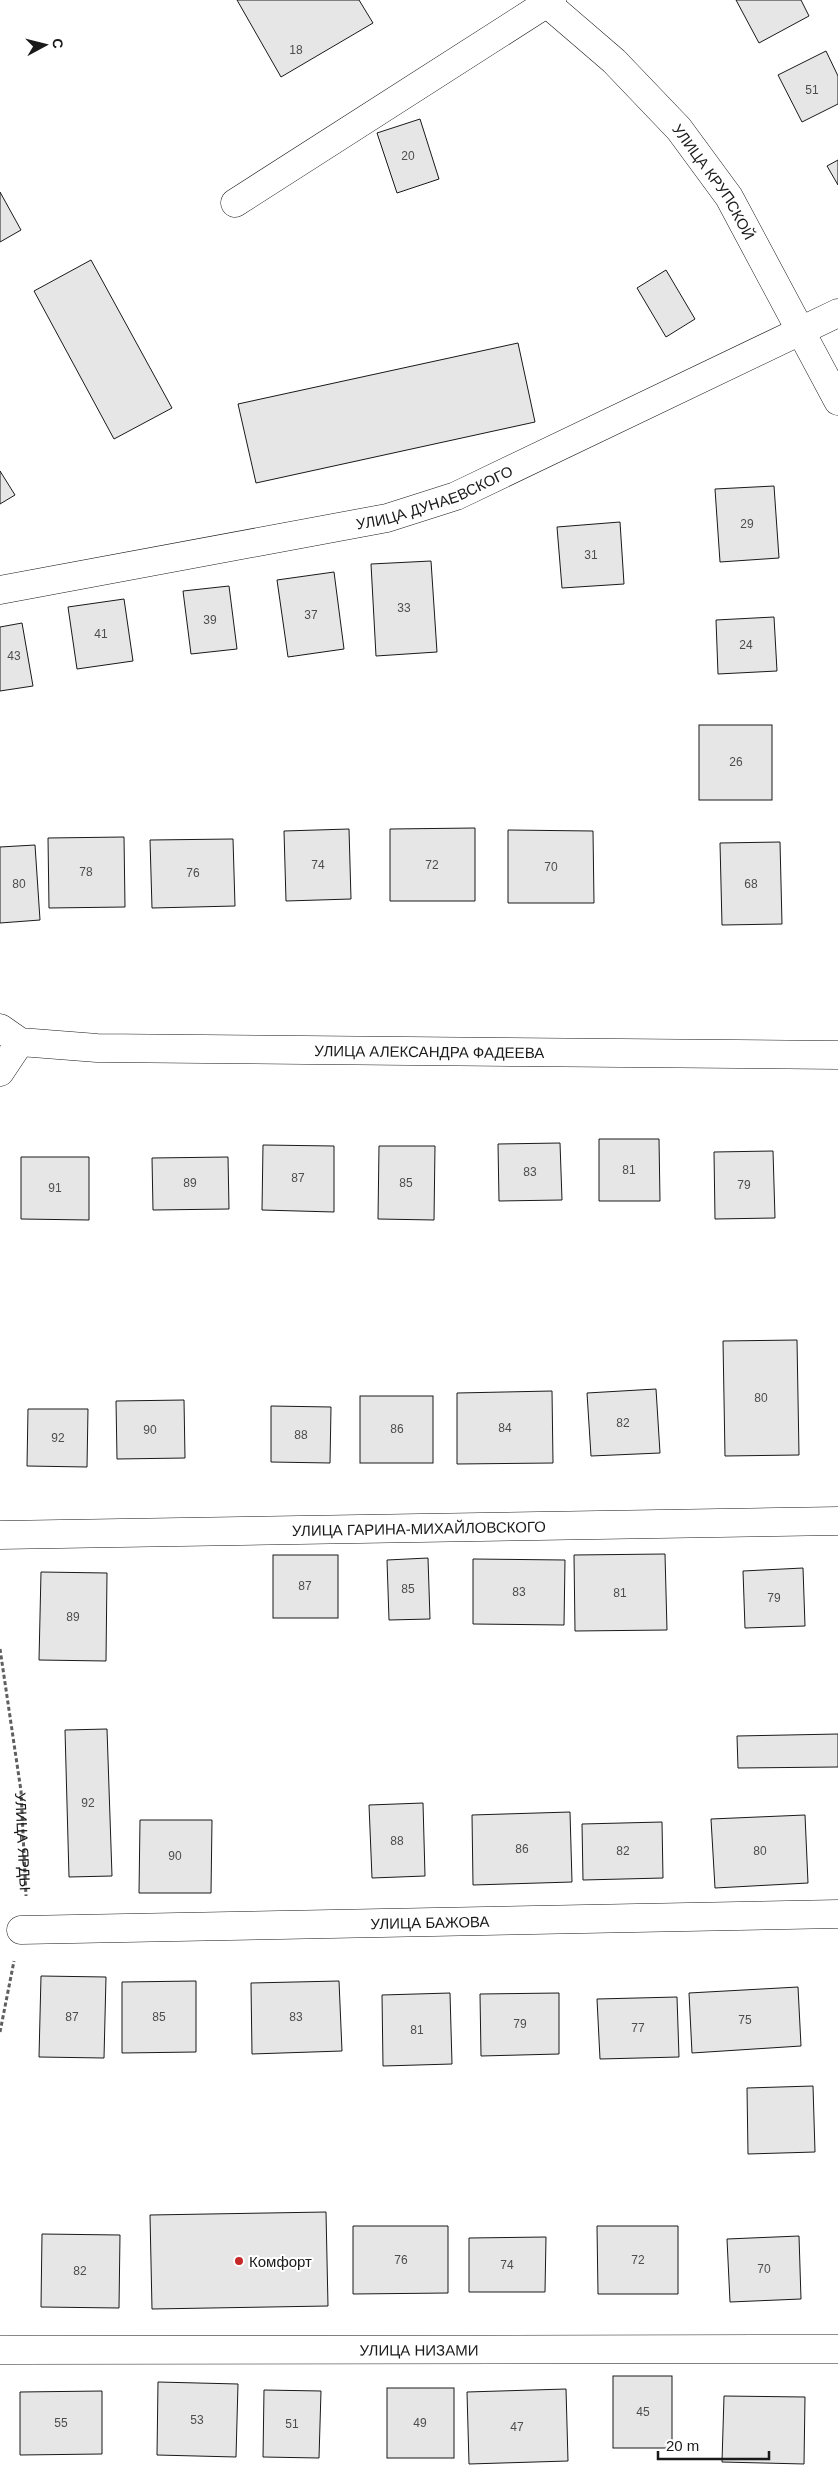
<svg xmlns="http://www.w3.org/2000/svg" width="838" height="2481" viewBox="0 0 838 2481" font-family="Arial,sans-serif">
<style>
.building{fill:#e6e6e6;stroke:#1a1a1a}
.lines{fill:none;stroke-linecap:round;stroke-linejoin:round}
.minor-casing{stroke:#1a1a1a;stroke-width:29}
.path{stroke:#5f5f5f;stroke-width:3;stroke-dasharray:4 2.5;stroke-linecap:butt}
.minor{stroke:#fff;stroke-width:28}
.poi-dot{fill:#c62828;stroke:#fff;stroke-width:2}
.labels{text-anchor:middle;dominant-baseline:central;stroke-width:4;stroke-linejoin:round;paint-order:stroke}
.number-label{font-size:12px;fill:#4d4d4d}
.street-label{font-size:15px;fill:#1a1a1a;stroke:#fff}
.poi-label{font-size:15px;fill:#1a1a1a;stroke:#fff;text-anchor:start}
</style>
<rect width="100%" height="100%" fill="#fff"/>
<g class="building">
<path d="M 237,0 L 359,0 L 373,23 L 281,77 Z"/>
<path d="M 736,0 L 801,0 L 809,16 L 759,43 Z"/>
<path d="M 826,51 L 838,76 L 838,104 L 802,122 L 778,75 Z"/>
<path d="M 420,119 L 439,179 L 397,193 L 377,133 Z"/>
<path d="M 838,160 L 838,185 L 827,166 Z"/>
<path d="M 0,192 L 21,230 L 0,242 Z"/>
<path d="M 91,260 L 172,408 L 114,439 L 34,291 Z"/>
<path d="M 666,270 L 695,319 L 666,337 L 637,288 Z"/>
<path d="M 518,343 L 535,422 L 256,483 L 238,404 Z"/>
<path d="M 0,471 L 15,495 L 0,504 Z"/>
<path d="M 774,486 L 779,558 L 720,562 L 715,489 Z"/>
<path d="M 620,522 L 624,584 L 562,588 L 557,527 Z"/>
<path d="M 431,561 L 437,652 L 376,656 L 371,564 Z"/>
<path d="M 334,572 L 344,649 L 288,657 L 277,580 Z"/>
<path d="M 229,586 L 237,649 L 191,654 L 183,591 Z"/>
<path d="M 124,599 L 133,661 L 77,669 L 68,607 Z"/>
<path d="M 774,617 L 777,671 L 718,674 L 716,620 Z"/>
<path d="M 22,623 L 33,686 L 0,691 L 0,627 Z"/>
<rect x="699" y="725" width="73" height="75"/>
<path d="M 475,828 L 475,901 L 390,901 L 390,829 Z"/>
<path d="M 349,829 L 351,899 L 286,901 L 284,831 Z"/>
<path d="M 508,830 L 593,831 L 594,903 L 508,903 Z"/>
<path d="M 124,837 L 125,907 L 49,908 L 48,838 Z"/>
<path d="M 233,839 L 235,906 L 152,908 L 150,840 Z"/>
<path d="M 780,842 L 782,924 L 722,925 L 720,843 Z"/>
<path d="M 35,845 L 40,920 L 0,923 L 0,847 Z"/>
<path d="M 599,1139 L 659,1139 L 660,1201 L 599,1201 Z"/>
<path d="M 560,1143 L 562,1200 L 499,1201 L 498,1144 Z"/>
<path d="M 263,1145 L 334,1146 L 334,1212 L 262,1210 Z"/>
<path d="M 379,1146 L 435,1146 L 434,1220 L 378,1219 Z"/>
<path d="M 773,1151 L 775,1218 L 715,1219 L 714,1152 Z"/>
<path d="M 21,1157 L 89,1157 L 89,1220 L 21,1219 Z"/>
<path d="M 228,1157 L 229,1209 L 153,1210 L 152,1158 Z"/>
<path d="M 797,1340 L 799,1455 L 725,1456 L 723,1341 Z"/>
<path d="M 656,1389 L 660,1453 L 591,1456 L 587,1393 Z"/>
<path d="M 552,1391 L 553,1463 L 457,1464 L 457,1393 Z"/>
<rect x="360" y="1396" width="73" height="67"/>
<path d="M 184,1400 L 185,1458 L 117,1459 L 116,1401 Z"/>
<path d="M 271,1406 L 331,1407 L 330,1463 L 271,1462 Z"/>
<path d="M 28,1409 L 88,1409 L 87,1467 L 27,1466 Z"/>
<path d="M 665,1554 L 667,1630 L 575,1631 L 574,1555 Z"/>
<rect x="273" y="1555" width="65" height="63"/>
<path d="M 428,1558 L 430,1619 L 389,1620 L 387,1560 Z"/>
<path d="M 473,1559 L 565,1560 L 564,1625 L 473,1624 Z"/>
<path d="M 803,1568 L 805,1626 L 745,1628 L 743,1571 Z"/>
<path d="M 41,1572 L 107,1573 L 106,1661 L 39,1660 Z"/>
<path d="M 107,1729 L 112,1876 L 69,1877 L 65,1730 Z"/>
<path d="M 838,1734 L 838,1767 L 738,1768 L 737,1736 Z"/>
<path d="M 423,1803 L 425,1876 L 372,1878 L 369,1805 Z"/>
<path d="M 570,1812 L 572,1882 L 473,1885 L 472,1815 Z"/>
<path d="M 805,1815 L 808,1883 L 715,1888 L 711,1819 Z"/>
<path d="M 140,1820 L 212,1820 L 211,1893 L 139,1893 Z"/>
<path d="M 662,1822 L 663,1878 L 583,1880 L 582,1824 Z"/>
<path d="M 41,1976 L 106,1977 L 104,2058 L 39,2057 Z"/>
<path d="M 196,1981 L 196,2052 L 122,2053 L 122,1982 Z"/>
<path d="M 339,1981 L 342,2051 L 252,2054 L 251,1983 Z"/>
<path d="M 798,1987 L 801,2046 L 692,2053 L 689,1993 Z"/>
<path d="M 450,1993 L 452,2064 L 383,2066 L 382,1995 Z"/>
<path d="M 559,1993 L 559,2054 L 481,2056 L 480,1994 Z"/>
<path d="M 677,1997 L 679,2057 L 600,2059 L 597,1999 Z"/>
<path d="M 813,2086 L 815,2152 L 748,2154 L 747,2088 Z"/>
<path d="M 326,2212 L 328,2306 L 152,2309 L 150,2215 Z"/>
<path d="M 353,2226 L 448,2226 L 448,2293 L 353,2294 Z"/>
<path d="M 597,2226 L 678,2226 L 678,2294 L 598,2294 Z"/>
<path d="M 42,2234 L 120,2235 L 119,2308 L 41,2307 Z"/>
<path d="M 799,2236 L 801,2299 L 730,2302 L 727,2239 Z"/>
<path d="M 546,2237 L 545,2292 L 469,2292 L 469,2238 Z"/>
<rect x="613" y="2376" width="59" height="72"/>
<path d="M 158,2382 L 238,2384 L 236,2457 L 157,2455 Z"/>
<rect x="387" y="2388" width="67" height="70"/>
<path d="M 566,2389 L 568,2461 L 469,2464 L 467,2392 Z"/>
<path d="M 264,2390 L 321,2391 L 319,2458 L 263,2457 Z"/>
<path d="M 102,2391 L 102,2454 L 20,2455 L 20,2392 Z"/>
<path d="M 724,2396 L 805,2397 L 804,2464 L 722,2462 Z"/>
</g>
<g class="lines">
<g class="minor-casing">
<g id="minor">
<path id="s2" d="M 543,0 L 614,61 L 679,129 L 729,197 L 838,401"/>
<path d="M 235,203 L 552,0"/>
<path id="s3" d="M 0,590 L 387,518 L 456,496 L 838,313"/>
<path id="s4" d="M 0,1028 L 20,1042 L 97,1048 L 838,1055"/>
<path d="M 0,1072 L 20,1042"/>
<path id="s5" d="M 0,1535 L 838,1521"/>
<path id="s6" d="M 21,1930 L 838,1914"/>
<path id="s7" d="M 0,2350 L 838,2349"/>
</g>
</g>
<g class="path">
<path id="s1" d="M 0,1649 L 21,1791 L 26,1896"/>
<path d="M 0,2032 L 14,1961"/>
</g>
<use href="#minor" class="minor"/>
</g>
<circle class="poi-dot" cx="239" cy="2261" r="5"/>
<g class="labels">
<g class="number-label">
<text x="296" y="50">18</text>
<text x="812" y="90">51</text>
<text x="408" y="156">20</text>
<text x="747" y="524">29</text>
<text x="591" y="555">31</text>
<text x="404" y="608">33</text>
<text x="311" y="615">37</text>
<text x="210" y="620">39</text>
<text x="101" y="634">41</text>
<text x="746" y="645">24</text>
<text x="14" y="656">43</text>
<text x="736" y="762">26</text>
<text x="318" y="865">74</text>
<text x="432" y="865">72</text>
<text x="551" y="867">70</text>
<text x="86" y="872">78</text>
<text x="193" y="873">76</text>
<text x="19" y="884">80</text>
<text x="751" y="884">68</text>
<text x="629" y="1170">81</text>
<text x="530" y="1172">83</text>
<text x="298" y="1178">87</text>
<text x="190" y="1183">89</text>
<text x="406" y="1183">85</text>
<text x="744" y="1185">79</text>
<text x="55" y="1188">91</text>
<text x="761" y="1398">80</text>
<text x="623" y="1423">82</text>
<text x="505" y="1428">84</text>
<text x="397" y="1429">86</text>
<text x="150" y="1430">90</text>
<text x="301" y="1435">88</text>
<text x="58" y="1438">92</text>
<text x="305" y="1586">87</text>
<text x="408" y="1589">85</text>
<text x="519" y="1592">83</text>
<text x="620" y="1593">81</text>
<text x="774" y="1598">79</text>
<text x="73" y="1617">89</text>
<text x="88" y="1803">92</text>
<text x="397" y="1841">88</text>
<text x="522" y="1849">86</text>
<text x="623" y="1851">82</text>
<text x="760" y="1851">80</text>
<text x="175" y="1856">90</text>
<text x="72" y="2017">87</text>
<text x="159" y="2017">85</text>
<text x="296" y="2017">83</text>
<text x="745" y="2020">75</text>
<text x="520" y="2024">79</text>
<text x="638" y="2028">77</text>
<text x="417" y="2030">81</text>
<text x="401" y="2260">76</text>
<text x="638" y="2260">72</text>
<text x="507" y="2265">74</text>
<text x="764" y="2269">70</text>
<text x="80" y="2271">82</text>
<text x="643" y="2412">45</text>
<text x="197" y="2420">53</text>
<text x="61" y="2423">55</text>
<text x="420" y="2423">49</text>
<text x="292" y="2424">51</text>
<text x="517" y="2427">47</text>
</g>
<g class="street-label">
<text stroke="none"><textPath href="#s2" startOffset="251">УЛИЦА КРУПСКОЙ</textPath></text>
<text stroke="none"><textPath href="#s3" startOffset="445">УЛИЦА ДУНАЕВСКОГО</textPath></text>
<text stroke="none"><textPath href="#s4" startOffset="434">УЛИЦА АЛЕКСАНДРА ФАДЕЕВА</textPath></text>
<text stroke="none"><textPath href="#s5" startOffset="419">УЛИЦА ГАРИНА-МИХАЙЛОВСКОГО</textPath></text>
<text stroke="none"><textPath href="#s1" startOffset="194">УЛИЦА ЯРДЫ</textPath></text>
<text stroke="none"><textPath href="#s6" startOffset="409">УЛИЦА БАЖОВА</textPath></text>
<text stroke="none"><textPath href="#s7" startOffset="419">УЛИЦА НИЗАМИ</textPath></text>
</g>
<g class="poi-label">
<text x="249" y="2261">Комфорт</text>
</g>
</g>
<g transform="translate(45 45) rotate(83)" stroke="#ffffff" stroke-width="4" paint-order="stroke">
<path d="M0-4L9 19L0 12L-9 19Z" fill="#1a1a1a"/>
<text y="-8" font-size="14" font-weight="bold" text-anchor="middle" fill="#1a1a1a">С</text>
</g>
<path d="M658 2451v8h111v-8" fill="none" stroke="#1a1a1a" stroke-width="2.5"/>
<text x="666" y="2451" font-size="15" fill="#1a1a1a" stroke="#ffffff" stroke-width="4" paint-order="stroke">20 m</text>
</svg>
